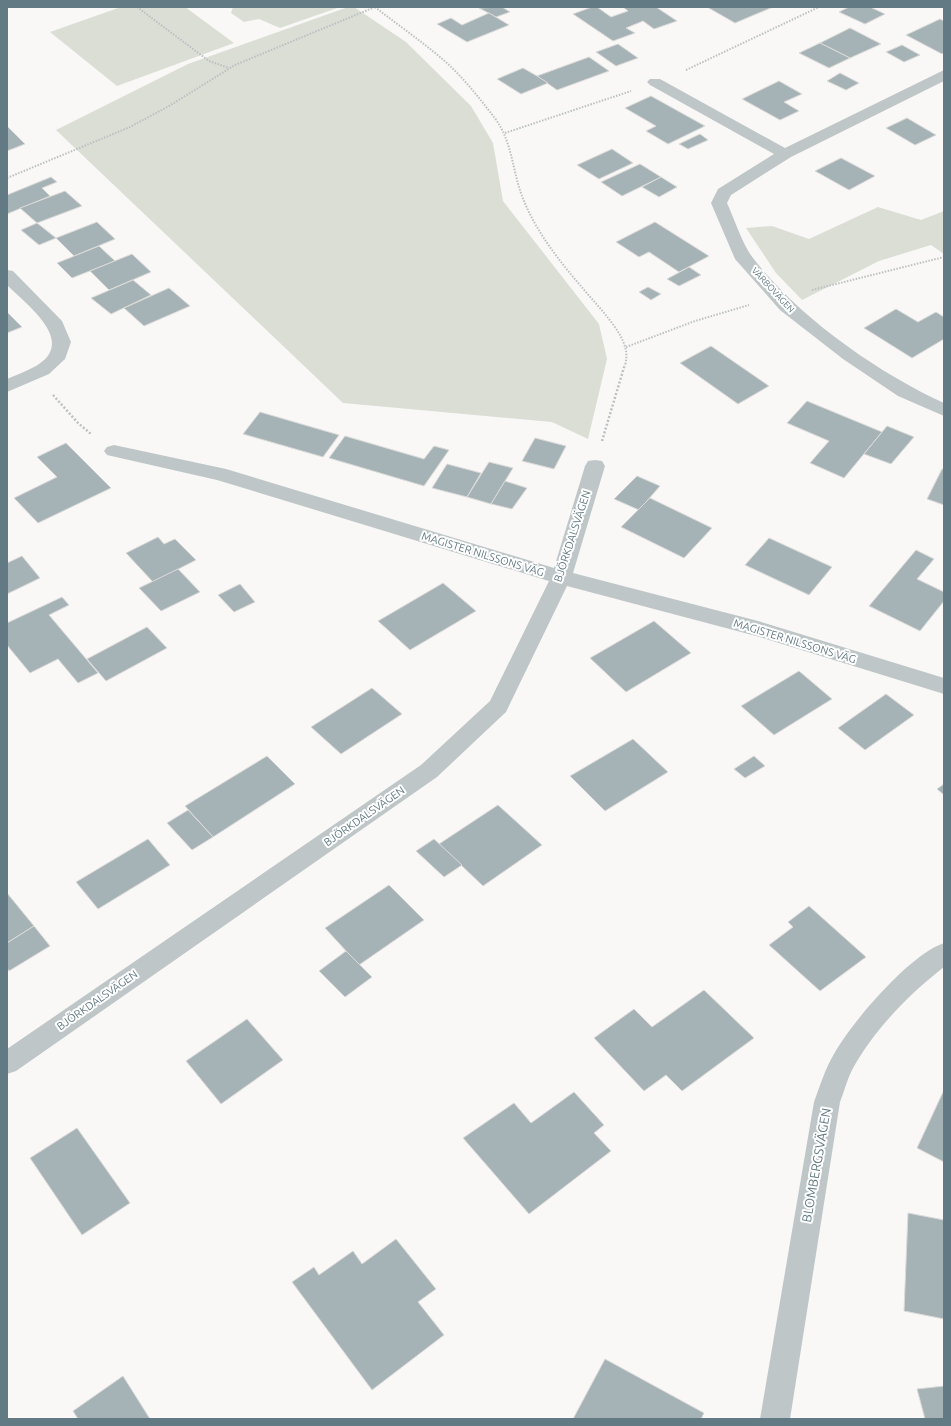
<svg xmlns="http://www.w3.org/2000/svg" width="951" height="1426" viewBox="0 0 951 1426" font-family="Ubuntu,sans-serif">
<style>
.green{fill:#daded5}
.building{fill:#a6b3b6;stroke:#dbdad8}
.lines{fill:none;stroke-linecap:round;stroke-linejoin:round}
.path-far1{stroke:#bbc0c2;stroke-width:2;stroke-dasharray:1.5 1.5;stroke-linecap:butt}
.path{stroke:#bbc0c2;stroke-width:2.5;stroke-dasharray:2 2;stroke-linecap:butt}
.minor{fill:#bfc6c8;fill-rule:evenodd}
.labels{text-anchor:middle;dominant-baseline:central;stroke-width:4;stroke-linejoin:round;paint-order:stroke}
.far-street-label{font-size:9px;fill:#627a83;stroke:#fff}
.street-label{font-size:11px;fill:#627a83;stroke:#fff}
.near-street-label{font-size:13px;fill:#627a83;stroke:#fff}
</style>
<rect width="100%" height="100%" fill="#f9f8f6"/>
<g class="green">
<path d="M 121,7 L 185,7 L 234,43 L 117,86 L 50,32 Z"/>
<path d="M 233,7 L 340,7 L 280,28 L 259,19 L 244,22 L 231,13 Z"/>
<path d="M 348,7 L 354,7 L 406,42 L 471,106 L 493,143 L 503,201 L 599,324 L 607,359 L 588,439 L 552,422 L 343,403 L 56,130 L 188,64 Z"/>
<path d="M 878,207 L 921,220 L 944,211 L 944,254 L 931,245 L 879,261 L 802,300 L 776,273 L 746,228 L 772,226 L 809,239 Z"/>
</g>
<g class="building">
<path d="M 502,7 L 510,12 L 496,17 L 479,8 Z"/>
<path d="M 592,7 L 597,7 L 611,17 L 628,11 L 623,7 L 656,7 L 677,21 L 654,29 L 643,21 L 626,28 L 635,33 L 613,41 L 573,14 Z"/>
<path d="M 707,7 L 773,7 L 735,23 Z"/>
<path d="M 849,7 L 870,7 L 885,14 L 865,24 L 839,12 Z"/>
<path d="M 489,13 L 509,25 L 467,42 L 437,24 L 451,18 L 462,25 Z"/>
<path d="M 940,19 L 944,21 L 944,52 L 942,54 L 906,35 Z"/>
<path d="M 850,28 L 881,44 L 850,58 L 820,43 Z"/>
<path d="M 820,43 L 850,58 L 829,68 L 799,53 Z"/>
<path d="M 618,44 L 638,58 L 616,66 L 596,52 Z"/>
<path d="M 902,45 L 920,55 L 904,62 L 886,52 Z"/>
<path d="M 589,57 L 609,71 L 557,90 L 537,76 Z"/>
<path d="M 523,68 L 537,76 L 548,83 L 521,94 L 497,79 Z"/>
<path d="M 840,73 L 859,83 L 846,90 L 827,81 Z"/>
<path d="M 779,81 L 802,94 L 784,102 L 799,111 L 780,120 L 742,99 Z"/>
<path d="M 651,96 L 705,126 L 668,144 L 646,131 L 656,126 L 625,108 Z"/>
<path d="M 907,118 L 936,135 L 915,145 L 886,128 Z"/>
<path d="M 7,126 L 25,144 L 7,151 Z"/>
<path d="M 700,134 L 708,140 L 688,149 L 679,144 Z"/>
<path d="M 612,149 L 633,163 L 599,179 L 577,165 Z"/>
<path d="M 841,158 L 875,176 L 849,190 L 815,171 Z"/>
<path d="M 640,164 L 661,177 L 622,196 L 601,182 Z"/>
<path d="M 51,177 L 57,182 L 42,188 L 50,196 L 7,214 L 7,195 Z"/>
<path d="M 661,177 L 677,187 L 659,197 L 642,187 Z"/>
<path d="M 65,191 L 82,206 L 37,223 L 20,208 Z"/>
<path d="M 97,222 L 115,239 L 74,256 L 56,238 Z"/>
<path d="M 655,222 L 709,256 L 679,272 L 649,252 L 639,257 L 616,242 Z"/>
<path d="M 37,223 L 56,238 L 39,245 L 21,230 Z"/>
<path d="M 99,246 L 115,261 L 72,278 L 57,263 Z"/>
<path d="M 132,254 L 151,272 L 109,290 L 90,271 Z"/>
<path d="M 689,267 L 701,275 L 679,286 L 667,279 Z"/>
<path d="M 133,280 L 151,295 L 111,314 L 91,298 Z"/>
<path d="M 648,287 L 661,294 L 651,300 L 639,292 Z"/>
<path d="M 169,288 L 190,306 L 144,326 L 124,308 Z"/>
<path d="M 896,309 L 918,322 L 936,312 L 944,317 L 944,339 L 912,358 L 864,328 Z"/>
<path d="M 7,312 L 22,327 L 7,333 Z"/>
<path d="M 711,346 L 769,386 L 738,404 L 680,363 Z"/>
<path d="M 807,401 L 882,432 L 844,478 L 810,463 L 829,441 L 787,423 Z"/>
<path d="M 260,412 L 339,435 L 323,457 L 243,434 Z"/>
<path d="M 887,426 L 914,437 L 891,464 L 864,454 Z"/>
<path d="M 345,436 L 424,459 L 434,446 L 449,450 L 424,486 L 329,458 Z"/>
<path d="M 535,438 L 566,446 L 554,469 L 522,461 Z"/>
<path d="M 66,443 L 111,488 L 38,523 L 14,498 L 57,477 L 37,457 Z"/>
<path d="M 489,462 L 513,468 L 491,504 L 467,497 Z"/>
<path d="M 447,464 L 481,473 L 467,497 L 432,488 Z"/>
<path d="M 942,469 L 944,469 L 944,505 L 927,499 Z"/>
<path d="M 637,476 L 660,486 L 639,510 L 614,499 Z"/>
<path d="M 505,481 L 527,488 L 512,509 L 491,504 Z"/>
<path d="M 650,498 L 712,528 L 684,558 L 621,527 Z"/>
<path d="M 158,537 L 164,544 L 175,539 L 196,560 L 153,582 L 126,553 Z"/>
<path d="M 769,538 L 832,567 L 809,595 L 745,565 Z"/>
<path d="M 916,550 L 934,559 L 917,579 L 944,592 L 944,601 L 920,631 L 869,606 Z"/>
<path d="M 22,556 L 40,578 L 7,594 L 7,563 Z"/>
<path d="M 178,569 L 200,592 L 161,611 L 139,588 Z"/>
<path d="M 443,583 L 476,611 L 410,650 L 378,621 Z"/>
<path d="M 240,584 L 255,602 L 234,612 L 218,595 Z"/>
<path d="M 62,597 L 69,605 L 49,615 L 98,673 L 78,683 L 58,659 L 30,673 L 7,645 L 7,623 Z"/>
<path d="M 654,621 L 691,653 L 626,692 L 590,658 Z"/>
<path d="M 147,627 L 167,648 L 106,681 L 87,659 Z"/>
<path d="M 799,671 L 832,699 L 774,735 L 741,706 Z"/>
<path d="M 372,688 L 402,714 L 341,754 L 311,727 Z"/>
<path d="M 886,694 L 914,715 L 865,750 L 838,728 Z"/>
<path d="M 633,739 L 668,772 L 605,811 L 570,776 Z"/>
<path d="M 267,756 L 295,784 L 213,837 L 185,806 Z"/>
<path d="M 754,756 L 765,766 L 745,778 L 734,769 Z"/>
<path d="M 944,784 L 944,795 L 937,789 Z"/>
<path d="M 498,805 L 542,845 L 483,886 L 439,844 Z"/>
<path d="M 188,810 L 213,837 L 192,850 L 167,823 Z"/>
<path d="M 148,839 L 170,865 L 98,909 L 76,882 Z"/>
<path d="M 434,839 L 462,865 L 444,877 L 416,851 Z"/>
<path d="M 389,885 L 424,920 L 359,965 L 325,928 Z"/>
<path d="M 7,893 L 34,926 L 7,943 Z"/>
<path d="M 809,906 L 866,957 L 820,991 L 769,945 L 793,927 L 788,922 Z"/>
<path d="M 34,926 L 50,946 L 9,971 L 7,968 L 7,943 Z"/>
<path d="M 346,951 L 372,977 L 345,997 L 319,971 Z"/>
<path d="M 704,990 L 754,1038 L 682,1091 L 666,1075 L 644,1091 L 594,1038 L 634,1009 L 652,1027 Z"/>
<path d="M 247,1019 L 283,1060 L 221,1104 L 186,1061 Z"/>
<path d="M 944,1090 L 944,1162 L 917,1148 Z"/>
<path d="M 574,1092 L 604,1125 L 594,1133 L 611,1151 L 529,1214 L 463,1138 L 514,1103 L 531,1123 Z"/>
<path d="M 77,1128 L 130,1203 L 82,1235 L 30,1158 Z"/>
<path d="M 908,1213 L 944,1220 L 944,1319 L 904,1311 Z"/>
<path d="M 396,1239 L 436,1289 L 418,1302 L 444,1335 L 372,1390 L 292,1282 L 314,1267 L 319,1275 L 353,1251 L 362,1264 Z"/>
<path d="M 605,1359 L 704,1413 L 701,1419 L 573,1419 Z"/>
<path d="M 123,1376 L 150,1419 L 78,1419 L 73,1411 Z"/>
<path d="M 944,1386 L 944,1419 L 925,1419 L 917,1389 Z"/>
</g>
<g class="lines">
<g class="path-far1">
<path d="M 137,7 L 209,61 L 229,68"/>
<path d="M 375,7 C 399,26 426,44 449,65 C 466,81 480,99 494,117 C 512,140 512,169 522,196 C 539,241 574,278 605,314 C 616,328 631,346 625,365"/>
<path d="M 686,70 L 819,7"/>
<path d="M 505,133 L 631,91"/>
<path d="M 7,178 L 130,127 L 169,106 L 235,65 L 375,7"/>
<path d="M 812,290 L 944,257"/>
<path d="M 626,347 L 695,321 L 749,305"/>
</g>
<g class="path">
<path d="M 53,395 L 78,423 L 91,434"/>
<path d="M 602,441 L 625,364"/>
</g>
<g class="minor">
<path d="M 944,70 L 944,81 L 791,157 L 731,195 L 727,203 C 734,218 743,246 753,258 C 797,316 878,373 944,403 L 944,416 L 898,396 L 843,359 L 780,310 L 735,259 L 711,203 L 718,189 L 774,154 L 650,85 L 647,82 L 650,79 L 660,79 L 785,148 Z"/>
<path d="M 7,270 L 13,271 L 62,321 L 71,342 L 65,359 L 49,374 L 7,392 L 7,379 C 16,375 27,371 36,366 C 78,342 27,305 7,285 Z"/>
<path d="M 114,445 L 226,469 L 554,568 L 585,466 L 588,461 L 595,460 L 602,461 L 605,466 L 573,573 L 758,621 L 944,678 L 944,694 L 756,636 L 567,586 L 506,712 L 437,777 L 16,1071 L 7,1074 L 7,1049 L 421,765 L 490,701 L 549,581 L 217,480 L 107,455 L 104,451 L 107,447 Z"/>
<path d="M 944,943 L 944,967 C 908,995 874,1030 852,1070 C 847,1080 844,1092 840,1102 L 790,1419 L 760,1419 L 814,1102 C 820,1086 825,1069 834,1054 C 852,1022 909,955 944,943 Z"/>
</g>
</g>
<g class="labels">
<g class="far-street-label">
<text transform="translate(773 290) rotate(47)">VÅRBOVÄGEN</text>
</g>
<g class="street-label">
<text transform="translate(572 536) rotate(-72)">BJÖRKDALSVÄGEN</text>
<text transform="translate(483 554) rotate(17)">MAGISTER NILSSONS VÄG</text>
<text transform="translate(795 641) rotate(17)">MAGISTER NILSSONS VÄG</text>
<text transform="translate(364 816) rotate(-35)">BJÖRKDALSVÄGEN</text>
<text transform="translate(97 1000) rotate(-35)">BJÖRKDALSVÄGEN</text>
</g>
<g class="near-street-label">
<text transform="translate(816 1165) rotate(-80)">BLOMBERGSVÄGEN</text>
</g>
</g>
<rect width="951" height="1426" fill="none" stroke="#627a83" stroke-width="16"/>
</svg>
